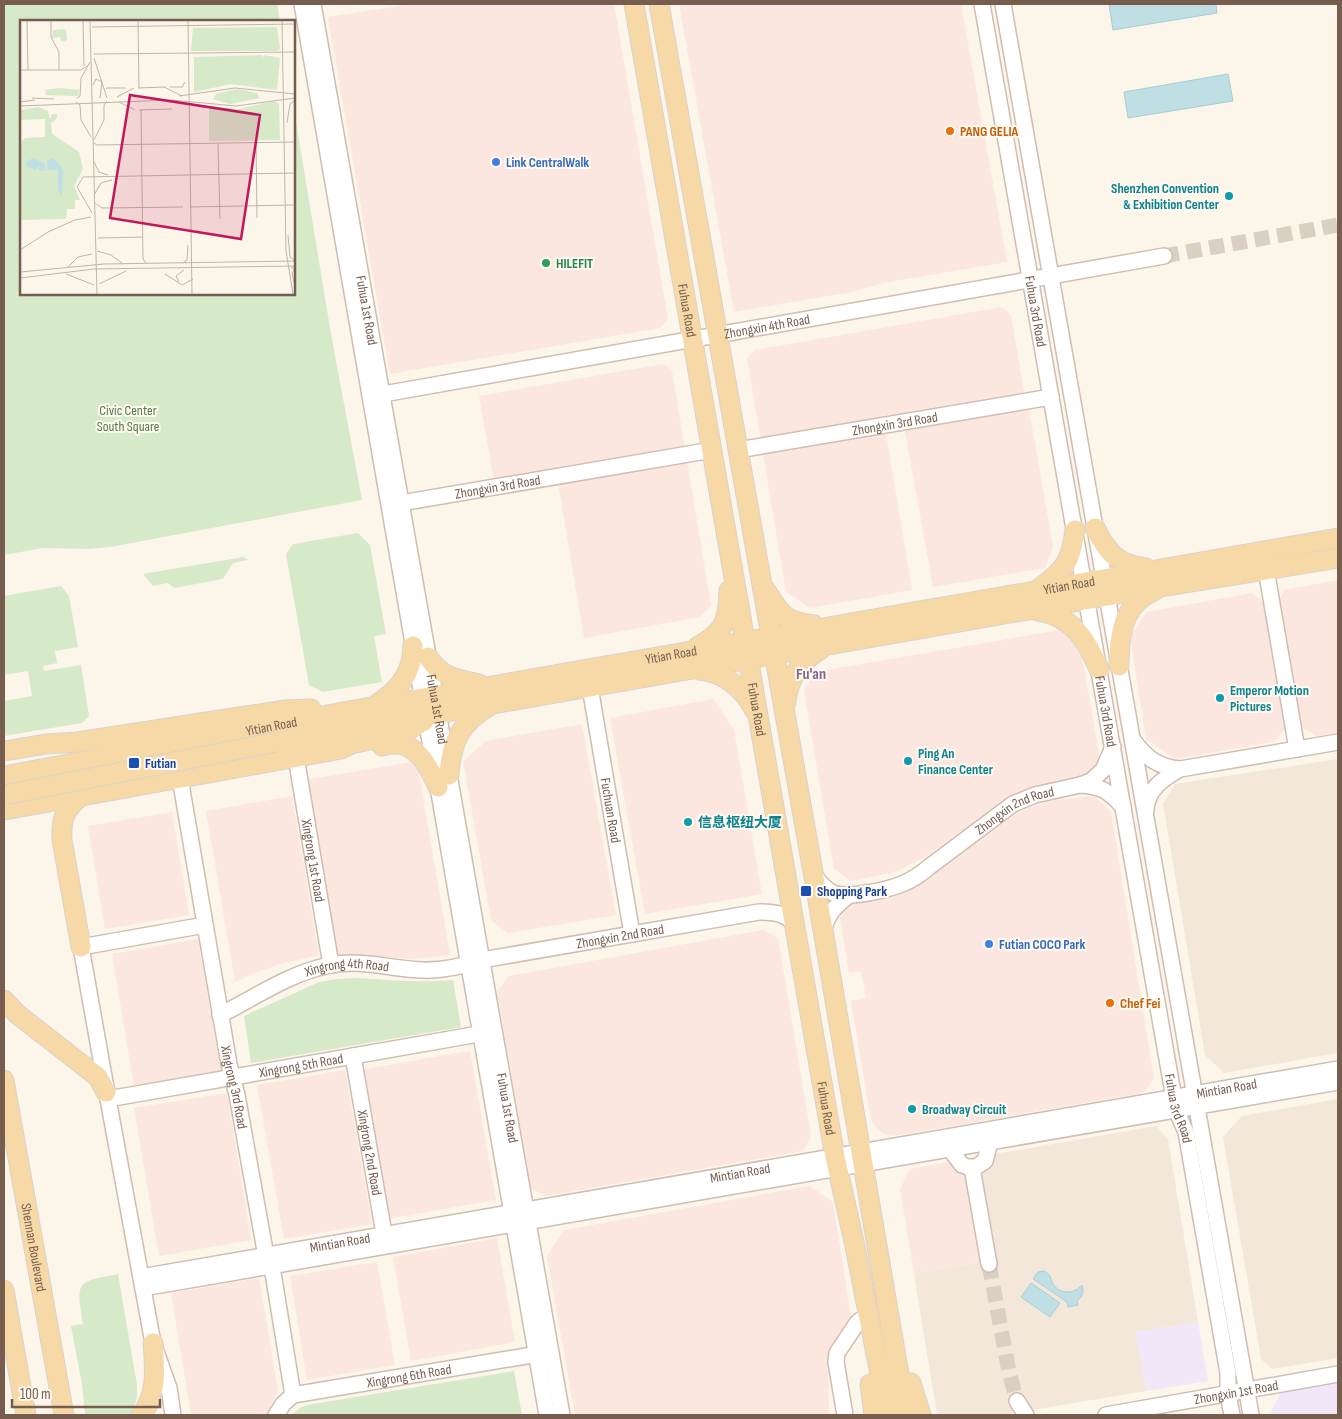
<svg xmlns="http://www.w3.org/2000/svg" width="1342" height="1419" viewBox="0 0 1342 1419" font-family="'Sofia Sans Condensed','Noto Sans SC',sans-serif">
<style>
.residential{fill:#f3e7d9}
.commercial{fill:#fbe7df}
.education{fill:#f2e7f8}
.green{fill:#d6e9c9}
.water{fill:#bfdfe5;stroke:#a6cfd6}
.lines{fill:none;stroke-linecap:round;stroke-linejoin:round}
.minor-tunnel{stroke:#dacfc3;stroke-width:15;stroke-dasharray:15 8;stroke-linecap:butt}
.minor-casing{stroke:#cebdb0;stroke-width:18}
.major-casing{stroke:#d9d2cd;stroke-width:21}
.minor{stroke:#fff;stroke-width:15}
.major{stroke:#f6d9a7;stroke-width:19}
.major-bridge-casing{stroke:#d9d2cd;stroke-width:21;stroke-linecap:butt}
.major-bridge{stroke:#f6d9a7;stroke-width:19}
.food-dot{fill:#e8710a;stroke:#fef9f1;stroke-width:2}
.shop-dot{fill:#3f7fe0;stroke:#fef9f1;stroke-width:2}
.culture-dot{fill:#0f9aa8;stroke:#fef9f1;stroke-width:2}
.leisure-dot{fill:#2e9e5b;stroke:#fef9f1;stroke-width:2}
.transit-dot{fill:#1a4fb4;stroke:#fef9f1;stroke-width:2}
.labels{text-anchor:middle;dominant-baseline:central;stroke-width:4;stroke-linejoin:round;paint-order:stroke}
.food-label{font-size:14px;font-weight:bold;fill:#c56008;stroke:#fef9f1;text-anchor:start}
.shop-label{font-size:14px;font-weight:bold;fill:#366cbe;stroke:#fef9f1;text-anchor:start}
.culture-label{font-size:14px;font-weight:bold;fill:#0d838f;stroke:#fef9f1;text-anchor:start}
.leisure-label{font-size:14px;font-weight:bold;fill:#27864d;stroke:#fef9f1;text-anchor:start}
.street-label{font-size:14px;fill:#765d4e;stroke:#fef9f1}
.park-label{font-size:14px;fill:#557b46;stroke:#fef9f1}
.transit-label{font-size:14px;font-weight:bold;fill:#164399;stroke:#fef9f1;text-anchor:start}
.quarter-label{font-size:16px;font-weight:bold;fill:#836691;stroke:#fef9f1}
.inset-road{fill:none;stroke:#c2b3a7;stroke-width:1}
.view{fill:#c2185b;fill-opacity:0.15;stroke:#c2185b;stroke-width:2.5}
.inset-edge{fill:none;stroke:#765d4e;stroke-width:2.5}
</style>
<rect width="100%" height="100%" fill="#fcf5ea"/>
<g class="residential">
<path d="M 1338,759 L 1338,1053 L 1224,1073 L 1205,1055 L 1163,804 L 1175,784 Z"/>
<path d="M 1338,1099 L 1338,1358 L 1272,1369 L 1261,1359 L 1223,1137 L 1242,1116 Z"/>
<path d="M 1156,1126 L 1168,1139 L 1198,1322 L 1136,1332 L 1146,1391 L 1008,1414 L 1007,1415 L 937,1415 L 914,1274 L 985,1262 L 967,1159 Z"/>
</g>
<g class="commercial">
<path d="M 412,4 L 614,4 L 668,319 L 660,328 L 390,374 L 328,17 Z"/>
<path d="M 679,4 L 961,4 L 1007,262 L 883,283 L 852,292 L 734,312 Z"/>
<path d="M 1002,307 L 1011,315 L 1024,392 L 883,416 L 912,590 L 810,608 L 786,592 L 747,358 L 755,350 Z"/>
<path d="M 663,364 L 672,370 L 711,605 L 700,617 L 584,638 L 556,471 L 494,481 L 479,396 Z"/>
<path d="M 1029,409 L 1053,547 L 1045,568 L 933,587 L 905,431 Z"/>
<path d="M 1338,580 L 1338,732 L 1316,736 L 1301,727 L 1279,601 L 1284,590 Z"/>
<path d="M 1252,593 L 1265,604 L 1285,729 L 1274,742 L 1175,759 L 1146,739 L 1130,636 L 1147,612 Z"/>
<path d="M 1060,630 L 1080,644 L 1100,760 L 1091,779 L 1011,799 L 988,813 L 926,856 L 904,868 L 891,873 L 851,881 L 834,869 L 804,691 L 815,672 Z"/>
<path d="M 713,699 L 734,730 L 762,894 L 645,914 L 610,718 Z"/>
<path d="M 582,724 L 616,915 L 508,933 L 491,920 L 463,761 L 486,741 Z"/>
<path d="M 417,761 L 450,955 L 414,959 L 361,955 L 335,955 L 306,780 Z"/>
<path d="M 292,796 L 319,955 L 280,964 L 255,973 L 235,982 L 206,811 Z"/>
<path d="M 1093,796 L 1111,811 L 1154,1079 L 1143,1093 L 893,1136 L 885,1134 L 877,1128 L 871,1120 L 851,1001 L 866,998 L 861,971 L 849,973 L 840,918 L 850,900 L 930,875 L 998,827 L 1016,814 L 1036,805 L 1057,800 Z"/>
<path d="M 172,812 L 189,915 L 105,929 L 88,826 Z"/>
<path d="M 763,930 L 778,938 L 811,1136 L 803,1151 L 546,1196 L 531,1188 L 497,992 L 509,976 Z"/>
<path d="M 198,939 L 221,1072 L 134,1086 L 112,954 Z"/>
<path d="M 470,1051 L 496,1200 L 386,1219 L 360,1070 Z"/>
<path d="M 345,1070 L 372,1224 L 284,1239 L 257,1085 Z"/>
<path d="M 227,1093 L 251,1240 L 159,1256 L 134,1108 Z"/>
<path d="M 967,1159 L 985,1262 L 914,1274 L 900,1189 L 910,1169 Z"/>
<path d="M 810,1186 L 833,1202 L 851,1317 L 835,1347 L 828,1349 L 829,1415 L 575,1415 L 547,1256 L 564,1230 Z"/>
<path d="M 497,1238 L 515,1342 L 411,1361 L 393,1257 Z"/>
<path d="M 377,1262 L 395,1365 L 307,1380 L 290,1276 Z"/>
<path d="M 259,1278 L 278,1391 L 267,1415 L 191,1415 L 171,1293 Z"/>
</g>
<g class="education">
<path d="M 1198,1322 L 1208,1381 L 1146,1391 L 1136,1332 Z"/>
<path d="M 1338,1381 L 1338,1415 L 1270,1415 L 1282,1390 Z"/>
</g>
<g class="green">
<path d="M 4,4 L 277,4 L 280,21 L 21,21 L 21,294 L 294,294 L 294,110 L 331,334 L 362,500 L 110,547 L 86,549 L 43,548 L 4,555 Z"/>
<path d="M 358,533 L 370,545 L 386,634 L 374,636 L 382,682 L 323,692 L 309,685 L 286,554 L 293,544 Z"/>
<path d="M 244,557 L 248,560 L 233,563 L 223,579 L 174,588 L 168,583 L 153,586 L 143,574 Z"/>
<path d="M 61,586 L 69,596 L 78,647 L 55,651 L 57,663 L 43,666 L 44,671 L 81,665 L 89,716 L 82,723 L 4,736 L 4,701 L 32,696 L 28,671 L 4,675 L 4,596 Z"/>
<path d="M 356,978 C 388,980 420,983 453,980 L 461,1027 L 251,1063 L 244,1016 L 319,982 L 337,979 Z"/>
<path d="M 118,1274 L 137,1385 L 137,1397 L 132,1415 L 85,1415 L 82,1384 L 71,1326 L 83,1324 C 76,1281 76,1282 118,1274 Z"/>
<path d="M 514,1371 L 522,1415 L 291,1415 L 300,1408 L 307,1405 Z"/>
</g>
<g class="water">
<path d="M 1109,4 L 1216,4 L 1217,13 L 1113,30 Z"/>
<path d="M 1228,74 L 1233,101 L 1128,118 L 1124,92 Z"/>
<path d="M 1044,1271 C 1051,1274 1050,1278 1053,1284 C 1060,1295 1074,1294 1082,1285 C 1084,1292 1083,1296 1077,1301 L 1078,1305 L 1068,1307 L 1067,1302 L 1033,1279 L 1038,1272 Z"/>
<path d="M 1031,1283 L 1060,1303 L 1050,1317 L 1021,1297 Z"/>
</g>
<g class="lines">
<g class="minor-tunnel">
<path d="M 1164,256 L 1338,225"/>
<path d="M 989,1264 L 1009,1372 L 1017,1401"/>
</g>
<g class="minor-casing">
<g id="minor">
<path d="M 302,4 L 547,1415"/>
<path id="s1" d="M 313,4 L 562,1415"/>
<path id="s2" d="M 982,4 L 1176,1110 L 1186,1132 L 1228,1373 L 1228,1394 L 1232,1415"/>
<path d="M 1003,4 L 1251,1415"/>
<path id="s3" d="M 372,396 L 1164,256"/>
<path id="s4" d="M 738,450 L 1051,397"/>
<path id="s5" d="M 401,503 L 712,450"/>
<path d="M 1266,569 L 1297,749"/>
<path id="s6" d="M 590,687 L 632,934"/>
<path d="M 1133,740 C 1146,758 1158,767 1180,769 L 1338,742"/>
<path id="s7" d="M 296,757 L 331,965"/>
<path id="s8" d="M 180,778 L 229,1064 L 237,1095 L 266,1256 L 272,1267 L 293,1395"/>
<path d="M 1080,785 C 1101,786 1109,791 1123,807"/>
<path d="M 1146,810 C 1147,789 1164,778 1180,769"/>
<path id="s9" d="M 813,874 C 819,881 824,889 833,893 C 848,899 887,890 902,884 C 912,880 921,874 929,867 L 1013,804 L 1035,795 L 1080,785 L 1091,781 L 1103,770 L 1113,747"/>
<path d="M 823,932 C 826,916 835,906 848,896"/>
<path id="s10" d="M 220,1015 C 256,997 291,972 331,965 C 361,959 391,969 422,970 C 441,971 463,966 482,960 L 759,912 C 774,912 784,913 795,924"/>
<path id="s11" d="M 353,1056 L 386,1245"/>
<path id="s12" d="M 108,1099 L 490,1032"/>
<path d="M 950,1149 L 962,1165 L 968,1167 L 976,1167 L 985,1161 L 990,1142"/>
<path d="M 972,1168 L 989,1264"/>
<path id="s13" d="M 141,1277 L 1338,1069"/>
<path d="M 143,1288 L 1338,1082"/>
<path d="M 1017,1401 L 1026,1415"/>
<path d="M 173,1415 L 169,1388 L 153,1343 L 108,1099 L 81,947 L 205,925"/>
<path id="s14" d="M 276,1415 L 283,1404 L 293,1395 L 544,1353"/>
<path d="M 845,1415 L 836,1362 L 837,1353 L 857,1323 L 860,1320 L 870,1318"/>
<path id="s15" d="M 1106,1415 L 1338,1374"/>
</g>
</g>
<g class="major-casing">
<g id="major">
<path id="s16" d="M 634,4 L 835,1157 L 855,1246 L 888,1415"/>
<path d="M 659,4 L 813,872 L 906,1415"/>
<path d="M 1095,528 C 1107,552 1117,565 1146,568"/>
<path d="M 1040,588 C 1066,569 1071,561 1075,530"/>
<path d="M 765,589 C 781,614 783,621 814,625"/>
<path d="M 1038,611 C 1072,616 1087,640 1099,669"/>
<path d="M 697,647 C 725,632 728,621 729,591"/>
<path d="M 428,657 C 442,678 456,679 479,684"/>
<path d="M 1119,666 C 1119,635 1122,605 1154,591"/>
<path d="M 699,670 C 724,672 744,689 755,711"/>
<path d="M 786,702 C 788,678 801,661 821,649"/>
<path d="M 376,705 C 399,689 412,675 413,646"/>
<path d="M 276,742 L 1130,592 L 1338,558"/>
<path d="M 382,746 C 386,745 390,744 394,744 C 418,743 430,769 438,787"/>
<path d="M 4,751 L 46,744 L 78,742 L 285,710 L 311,709"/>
<path d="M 449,775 C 451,743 460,723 488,707"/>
<path id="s17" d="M 4,776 L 272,726 L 343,712 L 1338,538"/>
<path d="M 81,796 C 64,810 61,819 62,840 L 81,947"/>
<path d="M 4,810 L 341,749 L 351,744 L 403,733 L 424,721"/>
<path d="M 4,1000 L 17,1014 L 98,1077 L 106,1092"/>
<path id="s18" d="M 4,1080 L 64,1415"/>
<path d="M 4,1290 L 26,1415"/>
<path d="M 911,1383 L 921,1415"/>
<path d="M 870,1384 L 874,1415"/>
<path d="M 141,1415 C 158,1394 155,1368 153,1343"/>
</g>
</g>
<use href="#minor" class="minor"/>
<use href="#major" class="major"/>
<g class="major-bridge-casing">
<path id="major-bridge" d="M 4,795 L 276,742"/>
</g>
<use href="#major-bridge" class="major-bridge"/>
</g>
<g class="food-dot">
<circle cx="950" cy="131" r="5"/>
<circle cx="1110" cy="1003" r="5"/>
</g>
<g class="shop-dot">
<circle cx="496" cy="162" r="5"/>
<circle cx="989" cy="944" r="5"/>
</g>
<g class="culture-dot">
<circle cx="1229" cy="196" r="5"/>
<circle cx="1220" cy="698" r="5"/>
<circle cx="908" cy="761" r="5"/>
<circle cx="688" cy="822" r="5"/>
<circle cx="912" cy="1109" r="5"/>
</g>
<circle class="leisure-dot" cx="546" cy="263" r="5"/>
<g class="transit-dot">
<rect x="128" y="757" width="12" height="12" rx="2.5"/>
<rect x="800" y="885" width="12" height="12" rx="2.5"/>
</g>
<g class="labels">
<g class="food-label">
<text x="960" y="131">PANG GELIA</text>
<text x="1120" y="1003">Chef Fei</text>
</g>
<g class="shop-label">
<text x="506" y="162">Link CentralWalk</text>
<text x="999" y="944">Futian COCO Park</text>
</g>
<g class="culture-label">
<text x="1219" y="188" text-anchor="end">Shenzhen Convention<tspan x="1219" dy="16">&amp; Exhibition Center</tspan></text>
<text x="1230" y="690">Emperor Motion<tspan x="1230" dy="16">Pictures</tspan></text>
<text x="918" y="753">Ping An<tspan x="918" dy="16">Finance Center</tspan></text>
<text x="698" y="822">信息枢纽大厦</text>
<text x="922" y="1109">Broadway Circuit</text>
</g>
<g class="leisure-label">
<text x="556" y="263">HILEFIT</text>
</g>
<g class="street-label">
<text stroke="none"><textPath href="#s1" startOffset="311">Fuhua 1st Road</textPath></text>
<text stroke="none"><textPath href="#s16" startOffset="311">Fuhua Road</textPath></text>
<text stroke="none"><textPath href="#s2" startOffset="312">Fuhua 3rd Road</textPath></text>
<text stroke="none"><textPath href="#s3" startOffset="401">Zhongxin 4th Road</textPath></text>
<text stroke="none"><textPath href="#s4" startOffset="159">Zhongxin 3rd Road</textPath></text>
<text stroke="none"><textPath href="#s5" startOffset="98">Zhongxin 3rd Road</textPath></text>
<text stroke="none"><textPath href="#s17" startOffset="1082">Yitian Road</textPath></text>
<text stroke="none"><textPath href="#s17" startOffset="678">Yitian Road</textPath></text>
<text stroke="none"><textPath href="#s1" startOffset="716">Fuhua 1st Road</textPath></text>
<text stroke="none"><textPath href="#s16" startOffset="716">Fuhua Road</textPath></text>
<text stroke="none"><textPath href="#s2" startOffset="718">Fuhua 3rd Road</textPath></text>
<text stroke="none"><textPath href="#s17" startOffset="272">Yitian Road</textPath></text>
<text stroke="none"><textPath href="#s6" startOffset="125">Fuchuan Road</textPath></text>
<text stroke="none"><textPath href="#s9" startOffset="234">Zhongxin 2nd Road</textPath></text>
<text stroke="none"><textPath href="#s7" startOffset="105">Xingrong 1st Road</textPath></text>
<text stroke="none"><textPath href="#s10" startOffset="415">Zhongxin 2nd Road</textPath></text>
<text stroke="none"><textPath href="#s10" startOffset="138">Xingrong 4th Road</textPath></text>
<text stroke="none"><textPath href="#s12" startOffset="196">Xingrong 5th Road</textPath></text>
<text stroke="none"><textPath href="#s8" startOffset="314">Xingrong 3rd Road</textPath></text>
<text stroke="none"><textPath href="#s13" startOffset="1102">Mintian Road</textPath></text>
<text stroke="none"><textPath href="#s1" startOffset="1121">Fuhua 1st Road</textPath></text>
<text stroke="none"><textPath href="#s2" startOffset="1122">Fuhua 3rd Road</textPath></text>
<text stroke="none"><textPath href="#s16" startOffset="1121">Fuhua Road</textPath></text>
<text stroke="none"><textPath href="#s11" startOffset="98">Xingrong 2nd Road</textPath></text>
<text stroke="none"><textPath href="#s13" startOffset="608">Mintian Road</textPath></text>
<text stroke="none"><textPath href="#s13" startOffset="202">Mintian Road</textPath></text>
<text stroke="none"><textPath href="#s18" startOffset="170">Shennan Boulevard</textPath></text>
<text stroke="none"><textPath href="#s14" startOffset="144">Xingrong 6th Road</textPath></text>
<text stroke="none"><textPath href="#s15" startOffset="132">Zhongxin 1st Road</textPath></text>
</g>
<g class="park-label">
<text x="128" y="410">Civic Center<tspan x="128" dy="16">South Square</tspan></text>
</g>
<g class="transit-label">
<text x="145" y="763">Futian</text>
<text x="817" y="891">Shopping Park</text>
</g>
<g class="quarter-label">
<text x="811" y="674">Fu'an</text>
</g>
</g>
<g transform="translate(20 20)">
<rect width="275" height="275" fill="#fcf5ea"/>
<path d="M 257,7 L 260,29 L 257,31 L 171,31 L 173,8 ZM 33,10 L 46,9 L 47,20 L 42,22 L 40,17 L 32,18 ZM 242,35 L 243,38 L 244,35 L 260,38 L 257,70 L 211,64 L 174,72 L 174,37 ZM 39,68 L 59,70 L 58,76 L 26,75 L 25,70 ZM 217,69 L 237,73 L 240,78 L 210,84 L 193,79 L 196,74 ZM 254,81 L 259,84 L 260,120 L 189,121 L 189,86 L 218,89 ZM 18,87 L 28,91 L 30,99 L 32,94 L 37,94 L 37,98 L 31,103 L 32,114 L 59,132 L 63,149 L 54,166 L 60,180 L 55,180 L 55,189 L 47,189 L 46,199 L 0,200 L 0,123 L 5,118 L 25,117 L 25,99 L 0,100 L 0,90 Z" fill="#d6e9c9"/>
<path d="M 13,138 L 25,144 L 25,151 L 19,151 L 19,145 L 16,150 L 7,147 L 6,142 ZM 32,138 L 39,143 L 43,151 L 42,175 L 38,170 L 38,149 L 27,150 L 27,141 Z" fill="#bfdfe5"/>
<path class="inset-road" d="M 7,1 L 8,50M 31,1 L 31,17 L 39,32 L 39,50M 63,1 L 64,46M 70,1 L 77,274M 118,1 L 119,68M 168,1 L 172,274M 262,1 L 266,231 L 273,274M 72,7 L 275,4M 74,34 L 275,32M 74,38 L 87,78M 0,50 L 61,50 L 67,46M 73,65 L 76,59 L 82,62 L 80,78M 144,67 L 162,76M 150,67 L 162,67 L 165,62M 86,68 L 106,68M 118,68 L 145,67M 159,76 L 215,68 L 275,74M 97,77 L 114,68M 12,78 L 34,79M 57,78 L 60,76 L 61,58 L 70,42M 0,82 L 15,80M 56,82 L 60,85 L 61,100 L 71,117M 99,82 L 115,90M 0,86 L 151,80 L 216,86 L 275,78M 119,90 L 152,89M 121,90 L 123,239 L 126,243M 267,103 L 270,84 L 275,80M 74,120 L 84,100 L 84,85 L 87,81M 74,123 L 77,125 L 275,122M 236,123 L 237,198M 198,124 L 200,199M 74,142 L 79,152 L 88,155M 74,175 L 81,163 L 92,160M 75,183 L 82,188 L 163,187M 170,187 L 273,185M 72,193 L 57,167 L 63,157 L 275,153M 268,215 L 270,237 L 275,241M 78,218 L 123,217M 0,230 L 28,212 L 55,200 L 71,197M 77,231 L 91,235 L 102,243M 163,243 L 167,240 L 168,225M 47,248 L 58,237 L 72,234M 271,248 L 275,248 L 272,253 L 275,266M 0,252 L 84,244 L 275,241M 46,254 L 74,265M 145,254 L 162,265 L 173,259M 0,258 L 74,249 L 275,246M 159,262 L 156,256 L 164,250M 79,264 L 106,251"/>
<path class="view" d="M 110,75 L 240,95 L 221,219 L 90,198 Z"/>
<rect width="275" height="275" class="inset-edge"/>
</g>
<rect width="1342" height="1419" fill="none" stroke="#765d4e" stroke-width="10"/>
<path d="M12 1399v8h148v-8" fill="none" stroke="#765d4e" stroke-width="2.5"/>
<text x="20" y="1399" font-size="15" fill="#765d4e" stroke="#fef9f1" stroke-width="4" paint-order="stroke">100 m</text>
</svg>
